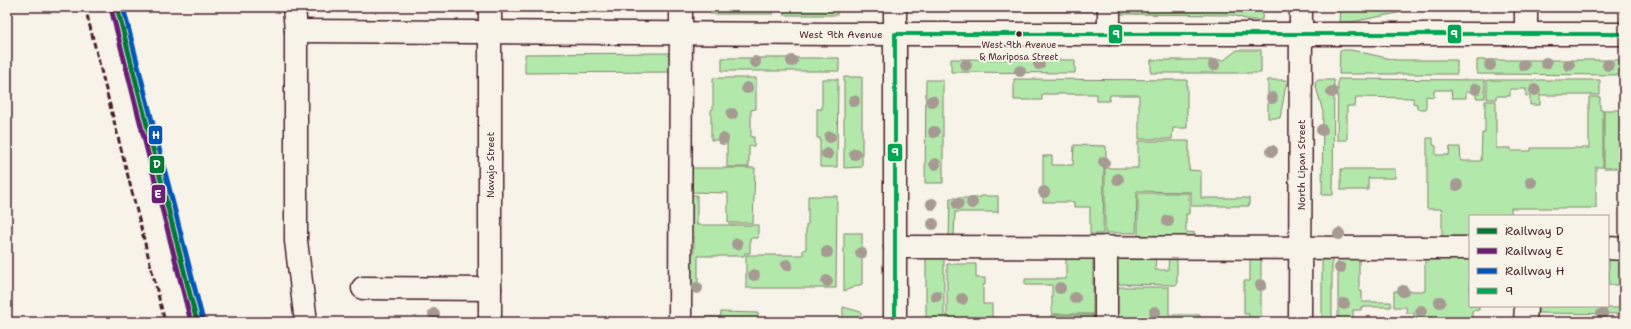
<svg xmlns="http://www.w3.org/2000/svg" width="1631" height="329" viewBox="0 0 1631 329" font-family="'Shantell Sans',sans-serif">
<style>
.green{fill:#b3e8ab;stroke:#7e846b}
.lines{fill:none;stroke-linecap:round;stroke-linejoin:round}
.minor-casing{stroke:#4a1f2b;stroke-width:25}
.minor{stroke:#f7f3e8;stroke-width:22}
.rail{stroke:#4a1f2b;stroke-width:3;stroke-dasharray:6 3;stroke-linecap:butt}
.bus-1-casing{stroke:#f7f3e8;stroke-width:7}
.bus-1{stroke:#00a651;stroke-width:4}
.rail-1-casing{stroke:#f7f3e8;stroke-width:8}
.rail-2-casing{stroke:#f7f3e8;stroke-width:8}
.rail-3-casing{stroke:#f7f3e8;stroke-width:8}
.rail-1{stroke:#047835;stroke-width:5}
.rail-2{stroke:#691f74;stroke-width:5}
.rail-3{stroke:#0055b8;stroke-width:5}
.tree{fill:#a69a92}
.bus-dot{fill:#4a1f2b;stroke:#f7f3e8;stroke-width:1.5}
.labels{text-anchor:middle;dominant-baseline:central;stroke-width:4;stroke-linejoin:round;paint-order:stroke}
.bus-label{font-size:9px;fill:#4a1f2b;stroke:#f7f3e8}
.street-label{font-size:10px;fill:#4a1f2b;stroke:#f7f3e8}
.line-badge{stroke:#f7f3e8;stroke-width:1.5}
.badge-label{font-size:11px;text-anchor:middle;font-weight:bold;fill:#fff}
</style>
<rect width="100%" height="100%" fill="#f7f3e8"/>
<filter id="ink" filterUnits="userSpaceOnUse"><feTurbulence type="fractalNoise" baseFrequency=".025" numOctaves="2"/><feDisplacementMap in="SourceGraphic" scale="8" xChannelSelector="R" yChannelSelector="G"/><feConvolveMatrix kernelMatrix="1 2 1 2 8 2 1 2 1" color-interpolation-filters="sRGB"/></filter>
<g filter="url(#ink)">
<g class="green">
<rect x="523" y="7" width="140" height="4"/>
<rect x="710" y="7" width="63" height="7"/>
<rect x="784" y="7" width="53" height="8"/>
<rect x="949" y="7" width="148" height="4"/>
<path d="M 1117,7 L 1263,7 L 1262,20 L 1249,20 L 1232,15 L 1119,14 Z"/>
<path d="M 1340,7 L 1403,7 L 1403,12 L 1351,22 L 1339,22 Z"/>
<path d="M 1237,50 L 1261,50 L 1261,73 L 1151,73 L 1151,60 L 1224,60 Z"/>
<path d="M 1340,50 L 1351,50 L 1396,60 L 1457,60 L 1457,74 L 1339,74 Z"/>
<path d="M 671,53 L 671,72 L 525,73 L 525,54 Z"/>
<rect x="722" y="58" width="117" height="13"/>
<path d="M 951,59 L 1075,60 L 1075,73 L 951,72 Z"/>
<path d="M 1477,60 L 1624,60 L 1624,75 L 1477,74 Z"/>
<path d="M 844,77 L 862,77 L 862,167 L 844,168 Z"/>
<path d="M 713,78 L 756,78 L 756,109 L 751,110 L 751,137 L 754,137 L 754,146 L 749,146 L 749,167 L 727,167 L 727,140 L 711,140 L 711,110 L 713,109 Z"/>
<path d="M 822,79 L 838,79 L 837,167 L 820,167 L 820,138 L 817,138 L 817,109 L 822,109 Z"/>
<path d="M 1014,79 L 1187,80 L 1187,128 L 1173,128 L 1172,139 L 1139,139 L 1139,95 L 1110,95 L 1109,101 L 1096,101 L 1096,94 L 1042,94 L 1042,100 L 1014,100 Z"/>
<path d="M 1338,79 L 1485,80 L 1485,98 L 1476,98 L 1476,92 L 1466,92 L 1466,98 L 1452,98 L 1451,90 L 1434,90 L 1434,97 L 1426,96 L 1426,109 L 1417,109 L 1417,104 L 1413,103 L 1413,98 L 1356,97 L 1355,106 L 1347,106 L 1347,140 L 1337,140 Z"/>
<path d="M 926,80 L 943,80 L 943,183 L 925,183 Z"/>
<path d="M 1268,80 L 1287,80 L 1280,118 L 1268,118 Z"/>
<path d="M 1318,80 L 1334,80 L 1333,195 L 1322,195 L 1323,112 L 1315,83 Z"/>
<path d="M 1487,80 L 1600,80 L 1600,95 L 1540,95 L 1540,105 L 1530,105 L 1530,96 L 1526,96 L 1526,89 L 1510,89 L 1510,96 L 1496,96 L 1496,99 L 1487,99 Z"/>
<path d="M 1589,97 L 1600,97 L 1600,110 L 1603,110 L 1603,167 L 1596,167 L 1596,208 L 1511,208 L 1511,216 L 1470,216 L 1470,237 L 1442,237 L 1442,209 L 1427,209 L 1427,138 L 1433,138 L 1433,145 L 1436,146 L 1436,155 L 1449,155 L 1450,147 L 1460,147 L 1461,161 L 1481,161 L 1482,133 L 1485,133 L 1485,101 L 1496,101 L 1496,148 L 1511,148 L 1511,151 L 1531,151 L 1531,148 L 1589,148 Z"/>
<rect x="1604" y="110" width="20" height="58"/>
<path d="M 1138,141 L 1189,141 L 1189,170 L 1201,171 L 1201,198 L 1249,198 L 1249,206 L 1191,206 L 1191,192 L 1137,191 L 1136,233 L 1105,233 L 1105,168 L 1138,168 Z"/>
<path d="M 1074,145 L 1106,146 L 1106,167 L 1104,167 L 1103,234 L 1090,234 L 1090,207 L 1074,207 L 1074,202 L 1043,202 L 1043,156 L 1052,156 L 1052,165 L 1073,165 Z"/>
<path d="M 690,168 L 755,168 L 753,223 L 728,223 L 728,193 L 690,192 Z"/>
<path d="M 1341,169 L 1395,169 L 1395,178 L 1368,178 L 1368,190 L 1341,190 Z"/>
<path d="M 1138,193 L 1189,193 L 1189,214 L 1186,214 L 1186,232 L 1195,233 L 1195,238 L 1138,238 Z"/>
<path d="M 689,195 L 697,195 L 697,225 L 758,225 L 758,238 L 750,238 L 750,253 L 745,253 L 744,256 L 698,256 L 698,291 L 689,291 L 689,253 L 694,253 L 694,234 L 689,234 Z"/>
<path d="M 808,196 L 837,196 L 836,288 L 746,288 L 746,255 L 803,255 L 803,250 L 806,249 L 806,225 L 808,224 Z"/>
<path d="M 980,196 L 998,196 L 998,212 L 955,212 L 954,236 L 949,236 L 950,198 L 980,198 Z"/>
<path d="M 844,233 L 862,233 L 862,284 L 844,291 Z"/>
<rect x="1322" y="251" width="10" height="71"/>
<rect x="926" y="252" width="18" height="70"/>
<path d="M 1338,253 L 1359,253 L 1359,291 L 1362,291 L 1362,302 L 1391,302 L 1391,307 L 1361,307 L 1361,310 L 1353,310 L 1353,322 L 1338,322 Z"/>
<path d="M 1066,256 L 1093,256 L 1093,314 L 1052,314 L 1052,285 L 1025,285 L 1025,279 L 1066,279 Z"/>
<path d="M 1117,256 L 1156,256 L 1155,270 L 1168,270 L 1169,257 L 1177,257 L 1177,285 L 1114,284 Z"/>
<path d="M 1425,257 L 1470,257 L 1470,306 L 1479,306 L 1479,310 L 1472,311 L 1472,322 L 1414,322 L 1414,313 L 1407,313 L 1406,307 L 1394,307 L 1394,291 L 1425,291 Z"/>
<path d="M 1250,258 L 1261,258 L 1261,322 L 1249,322 L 1249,314 L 1244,314 L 1244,281 L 1250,281 Z"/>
<rect x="1609" y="258" width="15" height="27"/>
<path d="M 947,264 L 976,264 L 976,278 L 985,278 L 985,285 L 983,285 L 983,304 L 992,304 L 992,317 L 1000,318 L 1000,322 L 947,322 Z"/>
<path d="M 1114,287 L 1169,287 L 1169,315 L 1200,315 L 1200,322 L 1114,322 Z"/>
<path d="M 1538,306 L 1605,306 L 1606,308 L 1624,308 L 1624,314 L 1538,313 Z"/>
<path d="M 843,307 L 861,312 L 861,322 L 843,322 Z"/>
<path d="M 721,312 L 758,313 L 758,322 L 694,322 L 694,317 L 720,317 Z"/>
<path d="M 1051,315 L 1093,315 L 1093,322 L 1032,322 L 1032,318 L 1051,318 Z"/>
</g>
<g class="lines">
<g class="minor-casing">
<g id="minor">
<path d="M 294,7 L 296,31 L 296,241 L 306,322"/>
<path d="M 490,7 L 490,322"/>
<path d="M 895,7 L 895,322"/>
<path d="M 1526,7 L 1526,34"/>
<path d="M 296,31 L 835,34 L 1624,34"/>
<path d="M 1109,34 L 1109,7"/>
<path d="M 895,247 L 1470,248"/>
<path d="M 1608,248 L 1624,249"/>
<path d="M 363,288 L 490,289"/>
<path d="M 680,322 L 681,7"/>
<path d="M 1106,322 L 1106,247"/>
<path d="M 1300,322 L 1301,7"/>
<path d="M 1525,322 L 1526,306"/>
</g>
</g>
<use href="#minor" class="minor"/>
<path class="rail" d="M 85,7 L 165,322"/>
<g class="bus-1-casing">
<path id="bus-1" d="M 895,322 L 895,34 L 1624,34"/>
</g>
<use href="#bus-1" class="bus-1"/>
<g class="rail-1-casing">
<path id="rail-1" d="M 117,7 L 197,322"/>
</g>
<g class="rail-2-casing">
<path id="rail-2" d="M 111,8 L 191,322"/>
</g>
<g class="rail-3-casing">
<path id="rail-3" d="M 123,7 L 203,321"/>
</g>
<use href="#rail-1" class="rail-1"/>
<use href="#rail-2" class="rail-2"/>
<use href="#rail-3" class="rail-3"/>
</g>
<g class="tree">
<circle cx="792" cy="61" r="6"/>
<circle cx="755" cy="62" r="6"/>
<circle cx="1546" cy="63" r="6"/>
<circle cx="1039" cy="64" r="6"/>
<circle cx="966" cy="65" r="6"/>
<circle cx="1214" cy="65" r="6"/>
<circle cx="1490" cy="65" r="6"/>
<circle cx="1524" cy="65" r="6"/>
<circle cx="1569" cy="65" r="6"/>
<circle cx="1608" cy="65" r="6"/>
<circle cx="1020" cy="71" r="6"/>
<circle cx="747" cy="88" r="6"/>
<circle cx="1476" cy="89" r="6"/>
<circle cx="1535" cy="90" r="6"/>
<circle cx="1332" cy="92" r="6"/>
<circle cx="1272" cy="98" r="6"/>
<circle cx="854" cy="101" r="6"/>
<circle cx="932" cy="101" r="6"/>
<circle cx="732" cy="114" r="6"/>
<circle cx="1322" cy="130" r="6"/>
<circle cx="934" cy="132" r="6"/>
<circle cx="830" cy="137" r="6"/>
<circle cx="723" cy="139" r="6"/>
<circle cx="1272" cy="151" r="6"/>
<circle cx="827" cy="154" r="6"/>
<circle cx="855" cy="154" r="6"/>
<circle cx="1104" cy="162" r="6"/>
<circle cx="935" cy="164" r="6"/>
<circle cx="1118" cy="179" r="6"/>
<circle cx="1531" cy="182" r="6"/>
<circle cx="1457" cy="185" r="6"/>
<circle cx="1044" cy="192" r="6"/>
<circle cx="972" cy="203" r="6"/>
<circle cx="932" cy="204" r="6"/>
<circle cx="958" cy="204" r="6"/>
<circle cx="1168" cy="221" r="6"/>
<circle cx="933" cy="224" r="6"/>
<circle cx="1339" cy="234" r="6"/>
<circle cx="737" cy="244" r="6"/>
<circle cx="827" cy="252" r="6"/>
<circle cx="861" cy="253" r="6"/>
<circle cx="787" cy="265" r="6"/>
<circle cx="1340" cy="268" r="6"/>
<circle cx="754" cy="275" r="6"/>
<circle cx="827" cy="281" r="6"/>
<circle cx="1261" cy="285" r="6"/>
<circle cx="697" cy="288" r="6"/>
<circle cx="1060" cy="288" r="6"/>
<circle cx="1403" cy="291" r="6"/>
<circle cx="936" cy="296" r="6"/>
<circle cx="1075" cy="298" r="6"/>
<circle cx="962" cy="299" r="6"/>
<circle cx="1440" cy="302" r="6"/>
<circle cx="1344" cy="304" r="6"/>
<circle cx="1421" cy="311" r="6"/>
<circle cx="1155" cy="312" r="6"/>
<circle cx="434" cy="314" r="6"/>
<circle cx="1602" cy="314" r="6"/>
</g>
</g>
<circle class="bus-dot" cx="1019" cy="34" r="3.5"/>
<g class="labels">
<g class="bus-label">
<text x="1019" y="45">West 9th Avenue<tspan x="1019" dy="12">&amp; Mariposa Street</tspan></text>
</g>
<g class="street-label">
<text x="841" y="34">West 9th Avenue</text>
<text transform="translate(490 165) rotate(-90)">Navajo Street</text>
<text transform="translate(1301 165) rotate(-90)">North Lipan Street</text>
</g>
</g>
<g class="line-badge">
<rect x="1108" y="24" width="15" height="20" rx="4" fill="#00a651"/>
<rect x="1447" y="24" width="15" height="20" rx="4" fill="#00a651"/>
<rect x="148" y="125" width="15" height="20" rx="4" fill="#0055b8"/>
<rect x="887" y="143" width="16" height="19" rx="4" fill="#00a651"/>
<rect x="149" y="155" width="16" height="19" rx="4" fill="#047835"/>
<rect x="151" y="184" width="15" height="20" rx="4" fill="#691f74"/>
</g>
<g class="badge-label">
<text x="1116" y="38">9</text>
<text x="1454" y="38">9</text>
<text x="156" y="139">H</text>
<text x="895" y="156">9</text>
<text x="157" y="168">D</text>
<text x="158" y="198">E</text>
</g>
<rect width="1631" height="329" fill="none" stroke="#f7f3e8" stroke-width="24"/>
<rect x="12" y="12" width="1607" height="305" fill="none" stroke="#4a1f2b" stroke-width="1.5" filter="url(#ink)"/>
<rect x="1469" y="215" width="140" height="92" fill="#f7f3e8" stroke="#b29e9c"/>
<rect x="1477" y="228" width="20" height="6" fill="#047835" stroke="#b29e9c"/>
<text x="1505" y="235" font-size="12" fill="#4a1f2b">Railway D</text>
<rect x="1477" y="248" width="20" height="6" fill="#691f74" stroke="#b29e9c"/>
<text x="1505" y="255" font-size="12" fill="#4a1f2b">Railway E</text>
<rect x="1477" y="268" width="20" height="6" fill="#0055b8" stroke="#b29e9c"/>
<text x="1505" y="275" font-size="12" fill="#4a1f2b">Railway H</text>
<rect x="1477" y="288" width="20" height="6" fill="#00a651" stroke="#b29e9c"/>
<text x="1505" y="295" font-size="12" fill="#4a1f2b">9</text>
</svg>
